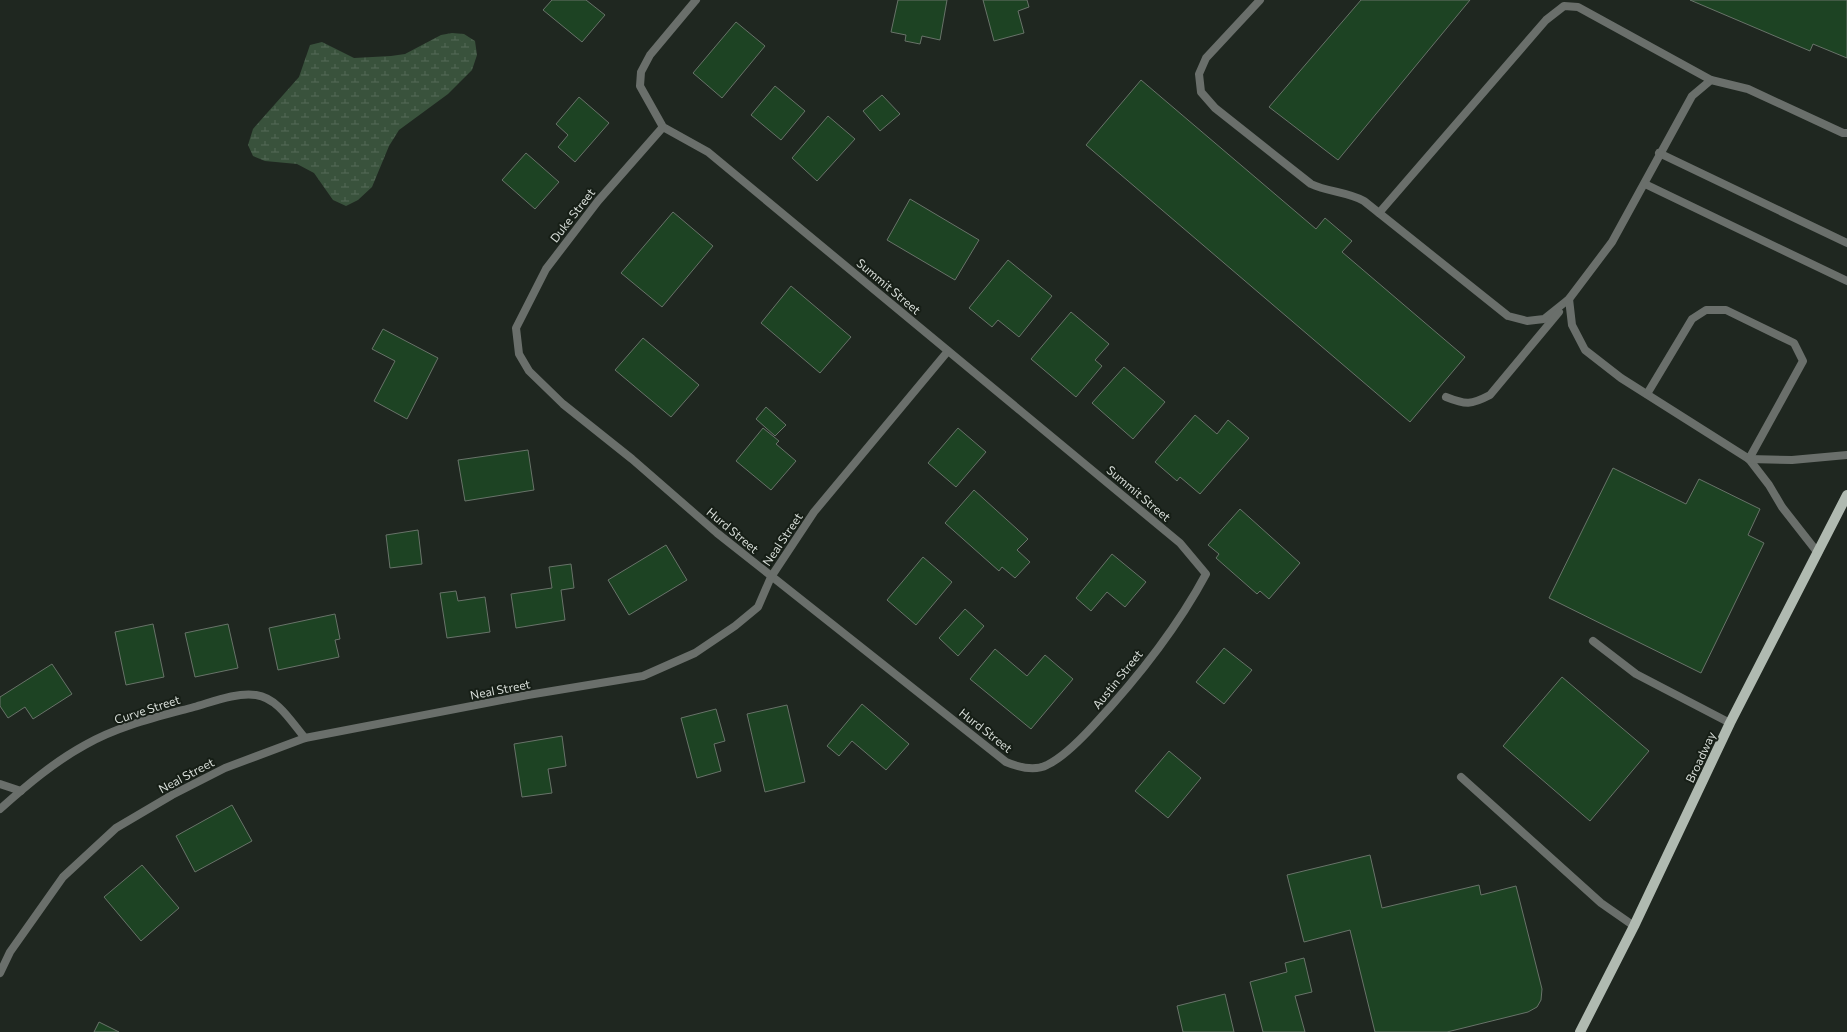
<svg xmlns="http://www.w3.org/2000/svg" width="1847" height="1032" viewBox="0 0 1847 1032" font-family="Commissioner,sans-serif">
<style>
.wetland{fill:url(#wetland-marsh)}
.building{fill:#1d4323;stroke:#687369}
.lines{fill:none;stroke-linecap:round;stroke-linejoin:round}
.service{stroke:#6a6f6b;stroke-width:8}
.minor{stroke:#6a6f6b;stroke-width:8}
.primary{stroke:#b0bab1;stroke-width:10}
.labels{text-anchor:middle;dominant-baseline:central;stroke-width:4;stroke-linejoin:round;paint-order:stroke}
.street-label{font-size:12px;fill:#d7ddd8;stroke:#161e16}
</style>
<defs>
<pattern id="wetland-marsh" width="20" height="14" patternUnits="userSpaceOnUse"><rect width="20" height="14" fill="#39523c"/><path d="M1 5h8M5 5V1M11 12h8M15 12V8" fill="none" stroke="#556a57"/></pattern>
</defs>
<rect width="100%" height="100%" fill="#1f2720"/>
<path class="wetland" d="M 452,33 L 464,34 L 475,41 L 477,55 L 472,70 L 448,94 L 399,130 L 389,146 L 372,187 L 358,200 L 346,206 L 333,200 L 314,173 L 297,164 L 265,161 L 253,156 L 248,145 L 253,129 L 299,77 L 310,45 L 322,42 L 354,58 L 391,56 L 405,54 L 441,35 Z"/>
<g class="building">
<path d="M 552,0 L 586,0 L 605,15 L 582,42 L 543,10 Z"/>
<path d="M 898,0 L 947,0 L 940,40 L 922,36 L 920,44 L 905,41 L 906,35 L 891,32 Z"/>
<path d="M 983,0 L 1027,0 L 1029,7 L 1018,11 L 1024,33 L 994,41 Z"/>
<path d="M 1361,0 L 1470,0 L 1338,160 L 1269,107 Z"/>
<path d="M 1690,0 L 1847,0 L 1847,58 L 1813,44 L 1810,51 Z"/>
<path d="M 736,22 L 765,46 L 722,98 L 693,73 Z"/>
<path d="M 1141,80 L 1316,229 L 1325,218 L 1352,241 L 1342,252 L 1465,357 L 1410,422 L 1086,145 Z"/>
<path d="M 775,86 L 805,111 L 781,140 L 751,115 Z"/>
<path d="M 882,95 L 900,114 L 880,131 L 863,111 Z"/>
<path d="M 579,97 L 609,123 L 575,162 L 558,147 L 568,135 L 556,124 Z"/>
<path d="M 828,116 L 855,139 L 817,181 L 792,158 Z"/>
<path d="M 526,153 L 559,182 L 535,209 L 502,180 Z"/>
<path d="M 910,199 L 979,240 L 955,280 L 887,240 Z"/>
<path d="M 673,212 L 713,246 L 662,307 L 621,273 Z"/>
<path d="M 1008,260 L 1052,296 L 1019,337 L 998,320 L 992,327 L 969,308 Z"/>
<path d="M 791,286 L 851,337 L 820,373 L 761,323 Z"/>
<path d="M 1071,312 L 1109,344 L 1095,360 L 1102,366 L 1076,397 L 1031,359 Z"/>
<path d="M 383,329 L 438,358 L 407,419 L 374,401 L 395,361 L 372,349 Z"/>
<path d="M 643,338 L 699,385 L 671,417 L 615,370 Z"/>
<path d="M 1124,367 L 1165,402 L 1133,439 L 1092,403 Z"/>
<path d="M 766,407 L 786,425 L 775,436 L 756,419 Z"/>
<path d="M 1195,415 L 1217,434 L 1228,420 L 1249,438 L 1200,494 L 1180,477 L 1177,481 L 1155,462 Z"/>
<path d="M 763,428 L 779,441 L 776,444 L 796,461 L 771,490 L 736,461 Z"/>
<path d="M 958,428 L 986,452 L 956,487 L 928,463 Z"/>
<path d="M 528,450 L 534,490 L 465,501 L 458,460 Z"/>
<path d="M 1613,468 L 1686,504 L 1699,479 L 1760,509 L 1748,535 L 1764,543 L 1701,673 L 1549,598 Z"/>
<path d="M 974,490 L 1028,539 L 1017,550 L 1030,562 L 1015,578 L 1002,567 L 999,571 L 945,523 Z"/>
<path d="M 1240,509 L 1300,563 L 1269,599 L 1260,591 L 1257,594 L 1216,558 L 1219,554 L 1208,545 Z"/>
<path d="M 418,530 L 422,564 L 390,568 L 386,535 Z"/>
<path d="M 666,545 L 687,580 L 629,615 L 608,580 Z"/>
<path d="M 1112,554 L 1146,582 L 1125,607 L 1107,592 L 1091,611 L 1076,598 Z"/>
<path d="M 923,557 L 952,582 L 916,625 L 887,600 Z"/>
<path d="M 571,564 L 574,588 L 561,590 L 565,620 L 516,628 L 511,594 L 552,588 L 549,567 Z"/>
<path d="M 456,591 L 458,601 L 485,597 L 490,632 L 447,638 L 440,593 Z"/>
<path d="M 965,609 L 984,626 L 958,656 L 939,638 Z"/>
<path d="M 335,614 L 340,639 L 335,640 L 339,657 L 278,670 L 269,628 Z"/>
<path d="M 153,624 L 164,677 L 126,685 L 115,632 Z"/>
<path d="M 228,624 L 238,668 L 195,677 L 185,633 Z"/>
<path d="M 1224,648 L 1252,670 L 1224,704 L 1196,682 Z"/>
<path d="M 995,649 L 1027,676 L 1045,655 L 1073,679 L 1031,729 L 970,679 Z"/>
<path d="M 52,664 L 72,694 L 33,719 L 25,707 L 8,718 L 0,706 L 0,697 Z"/>
<path d="M 1562,677 L 1649,751 L 1590,821 L 1503,746 Z"/>
<path d="M 862,704 L 909,744 L 886,770 L 852,741 L 839,756 L 827,746 Z"/>
<path d="M 787,705 L 805,782 L 765,792 L 747,714 Z"/>
<path d="M 716,709 L 725,741 L 714,744 L 721,771 L 697,778 L 681,718 Z"/>
<path d="M 562,736 L 566,766 L 548,769 L 552,793 L 522,797 L 514,744 Z"/>
<path d="M 1169,751 L 1201,778 L 1168,818 L 1135,791 Z"/>
<path d="M 232,805 L 252,841 L 195,872 L 176,836 Z"/>
<path d="M 1370,855 L 1382,908 L 1479,885 L 1481,895 L 1516,886 L 1542,989 L 1541,1000 L 1537,1007 L 1528,1012 L 1447,1032 L 1375,1032 L 1350,930 L 1304,942 L 1287,875 Z"/>
<path d="M 142,865 L 179,908 L 141,941 L 104,897 Z"/>
<path d="M 1304,958 L 1312,992 L 1295,996 L 1305,1032 L 1263,1032 L 1250,982 L 1287,972 L 1285,963 Z"/>
<path d="M 1225,994 L 1234,1032 L 1183,1032 L 1177,1006 Z"/>
<path d="M 99,1022 L 119,1032 L 94,1032 Z"/>
</g>
<g class="lines">
<g class="service">
<path d="M 1260,0 L 1206,58 L 1199,74 L 1201,92 L 1215,108 L 1311,184 C 1328,192 1348,192 1364,201 L 1508,316 L 1527,321 L 1544,319 L 1569,299 L 1612,242 L 1692,96 L 1711,80 L 1748,89 L 1843,133 L 1847,133"/>
<path d="M 1659,153 L 1847,243"/>
<path d="M 1645,184 L 1847,281"/>
<path d="M 1379,213 L 1546,20 L 1564,6 L 1578,7 L 1711,80"/>
<path d="M 1567,301 L 1569,299 L 1572,325 L 1585,350 L 1621,378 L 1749,459 L 1769,485 L 1782,507 L 1818,553"/>
<path d="M 1647,394 L 1692,319 L 1706,310 L 1726,310 L 1794,343 L 1803,361 L 1749,459"/>
<path d="M 1446,397 C 1466,405 1471,405 1490,395 L 1559,312"/>
<path d="M 1749,459 L 1792,460 L 1847,455"/>
<path d="M 1593,641 L 1636,674 L 1730,723"/>
<path d="M 1461,777 L 1601,903 L 1634,926"/>
</g>
<g class="minor">
<path d="M 663,127 L 598,201 L 546,269 L 516,328 L 519,354 L 529,371 L 563,404 L 632,459 L 717,533 L 1006,762 C 1018,767 1034,772 1047,765 C 1064,757 1081,739 1093,726 C 1135,681 1177,628 1206,574 L 1180,543 L 708,152 L 663,127 L 640,86 L 641,72 L 650,55 L 696,0"/>
<path d="M 0,784 L 21,791"/>
<path d="M 0,809 C 27,785 54,762 85,745 C 118,726 157,717 194,707 C 212,702 237,692 256,695 C 278,698 292,723 305,738"/>
<path d="M 0,973 L 10,952 L 63,877 L 116,828 L 172,795 L 225,768 L 305,738 L 528,695 L 643,676 L 695,653 L 735,626 L 758,607 L 771,577 L 814,512 L 948,351"/>
</g>
<path class="primary" d="M 1580,1032 L 1634,926 L 1730,723 L 1847,495"/>
</g>
<g class="labels">
<g class="street-label">
<text transform="translate(572 215) rotate(-52)">Duke Street</text>
<text transform="translate(889 286) rotate(40)">Summit Street</text>
<text transform="translate(1139 493) rotate(40)">Summit Street</text>
<text transform="translate(733 530) rotate(40)">Hurd Street</text>
<text transform="translate(782 539) rotate(-56)">Neal Street</text>
<text transform="translate(1117 679) rotate(-51)">Austin Street</text>
<text transform="translate(500 689) rotate(-11)">Neal Street</text>
<text transform="translate(147 709) rotate(-18)">Curve Street</text>
<text transform="translate(986 730) rotate(38)">Hurd Street</text>
<text transform="translate(1700 757) rotate(-65)">Broadway</text>
<text transform="translate(186 775) rotate(-28)">Neal Street</text>
</g>
</g>
</svg>
